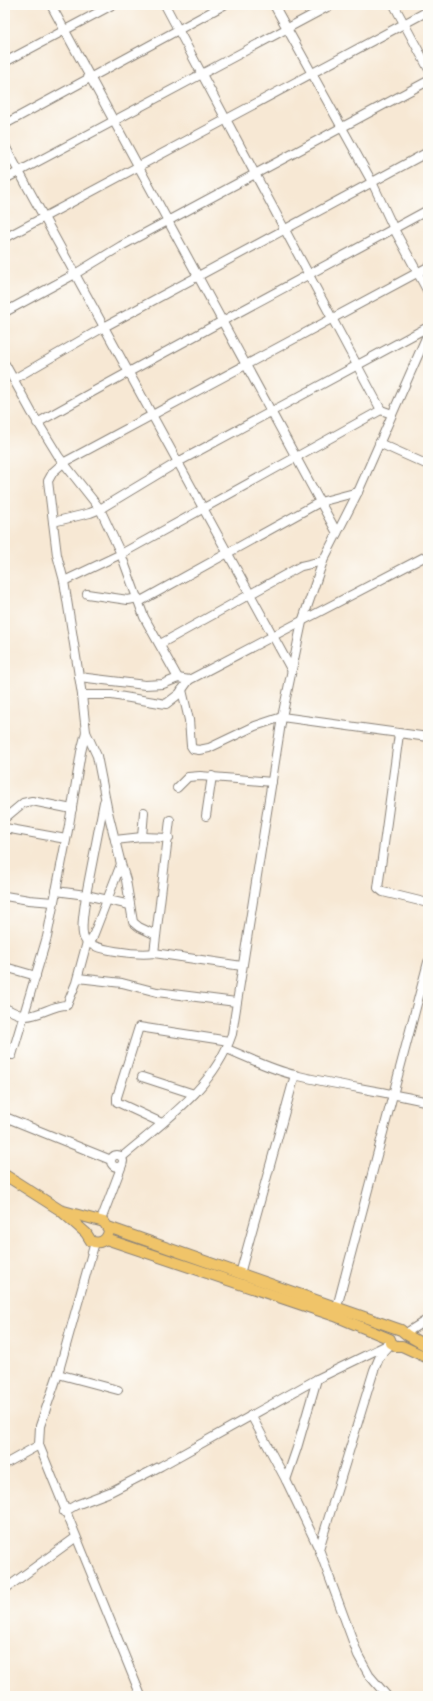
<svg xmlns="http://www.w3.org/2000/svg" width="433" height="1701" viewBox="0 0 433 1701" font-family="'IM FELL Great Primer',serif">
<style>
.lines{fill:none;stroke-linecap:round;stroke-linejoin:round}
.minor-casing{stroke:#8a8278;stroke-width:10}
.major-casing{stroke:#8a8278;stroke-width:12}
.minor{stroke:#fff;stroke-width:8}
.major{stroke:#f0c469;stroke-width:10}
</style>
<rect width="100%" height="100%" fill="#fdfcf7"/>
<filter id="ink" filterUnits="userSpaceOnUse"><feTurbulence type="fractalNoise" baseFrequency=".025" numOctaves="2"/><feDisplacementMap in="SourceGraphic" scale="8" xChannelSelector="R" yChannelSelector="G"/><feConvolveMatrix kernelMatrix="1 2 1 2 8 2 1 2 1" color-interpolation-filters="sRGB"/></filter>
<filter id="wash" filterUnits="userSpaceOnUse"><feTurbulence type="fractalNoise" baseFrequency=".012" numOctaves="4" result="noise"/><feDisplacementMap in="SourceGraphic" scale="16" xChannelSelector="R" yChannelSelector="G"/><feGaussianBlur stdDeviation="0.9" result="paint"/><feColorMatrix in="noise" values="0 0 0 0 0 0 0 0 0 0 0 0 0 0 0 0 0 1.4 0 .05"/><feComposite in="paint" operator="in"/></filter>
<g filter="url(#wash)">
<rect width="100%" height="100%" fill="#f7e8d4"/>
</g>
<g filter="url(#ink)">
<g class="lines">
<g class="minor-casing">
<g id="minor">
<path d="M 51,5 L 337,533"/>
<path d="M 165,5 L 381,410 L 392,414"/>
<path d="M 274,5 L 372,182 L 394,229 L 428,292"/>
<path d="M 394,5 L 428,68"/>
<path d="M 5,62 L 112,5"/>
<path d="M 5,124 L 224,5"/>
<path d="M 5,146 L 291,669"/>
<path d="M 5,179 L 331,5"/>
<path d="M 5,238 L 428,11"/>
<path d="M 5,312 L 75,274 L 121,246 L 428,81"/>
<path d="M 5,364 L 32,413 L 59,457 L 100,509 L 90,513 L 53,522"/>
<path d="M 14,379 L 104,327 L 428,152"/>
<path d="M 37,423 C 166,350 298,281 428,210"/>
<path d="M 379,443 L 428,465"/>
<path d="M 64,581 L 121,554 L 381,410"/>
<path d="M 87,594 L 128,600 L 138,598"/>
<path d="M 139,602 L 320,502 L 358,492"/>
<path d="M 161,646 L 162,643 L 301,566 L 323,561"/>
<path d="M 79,677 L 145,685 L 163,684 L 178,678 L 189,680 L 179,694 L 166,704 L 112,695 L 82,695"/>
<path d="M 178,678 L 144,617 L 121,554 L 100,509 L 178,462 L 428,327"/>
<path d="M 189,680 L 428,555"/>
<path d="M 182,690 L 189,720 L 191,746 L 193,749 L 199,750 L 209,748 L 255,726 L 282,717 L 428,737"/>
<path d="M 86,732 L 97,756 L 108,812 L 121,864 L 126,880 L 133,922 L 139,927 L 156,935"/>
<path d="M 399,734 L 378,888 L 383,892 L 428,903"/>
<path d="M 177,788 L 188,777 L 200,776 L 272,782"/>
<path d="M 104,802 L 86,895 L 130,905"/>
<path d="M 206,816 L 212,776"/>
<path d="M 5,818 L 23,803 L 32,801 L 72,809"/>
<path d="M 5,828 L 66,839"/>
<path d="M 142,837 L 144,812"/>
<path d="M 115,840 L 142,837 L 169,838"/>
<path d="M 56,891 L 86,895 C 85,906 80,928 84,938 C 89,951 141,955 154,953 L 242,966"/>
<path d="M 5,896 L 29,900 L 53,902"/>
<path d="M 90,944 L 121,864"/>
<path d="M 154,953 L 170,820"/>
<path d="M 5,967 L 36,976"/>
<path d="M 78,978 L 122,983 L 157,992 L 236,1002"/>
<path d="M 5,1008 C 11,1011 20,1016 26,1016 C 40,1016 52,1005 67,1005 L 76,983 L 87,942"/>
<path d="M 227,1049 C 249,1058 272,1070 295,1075 C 339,1086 384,1091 428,1102"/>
<path d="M 12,1055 L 47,937 L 69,825 L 81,752 L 86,732 L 82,695 L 64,581 L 57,555 L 48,481 L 53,472 L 63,463 L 428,267"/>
<path d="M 142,1077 L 194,1094"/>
<path d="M 5,1117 L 111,1160"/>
<path d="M 162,1123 L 117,1102 L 117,1097 L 139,1027 L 229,1041"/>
<circle cx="117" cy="1161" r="6"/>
<path d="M 122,1157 C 163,1122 214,1088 232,1034 L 282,717 L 302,622 L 323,561 L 358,492 L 428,333"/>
<path d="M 101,1220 L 122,1165"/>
<path d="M 95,1242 L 58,1374 L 40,1426 L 39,1445 L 141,1696"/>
<path d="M 240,1274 L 295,1075"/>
<path d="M 337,1307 L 428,962"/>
<path d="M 406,1333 L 428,1319"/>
<path d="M 58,1374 L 118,1390"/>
<path d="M 251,1415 L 286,1480 L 319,1549 L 358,1655 L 369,1675 L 387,1696"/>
<path d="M 5,1464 L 39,1445"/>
<path d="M 286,1480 L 297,1448 L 317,1379"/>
<path d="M 64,1512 L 76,1505 L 110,1492 L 161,1466 L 317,1379 L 391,1343"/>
<path d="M 319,1549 L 374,1370 L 380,1356 L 390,1345"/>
<path d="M 5,1589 L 75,1538"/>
</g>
</g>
<g class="major-casing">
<g id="major">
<path d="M 5,1175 L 60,1210 L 86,1233 L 91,1241 C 100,1245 108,1240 109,1230 L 104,1222 L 60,1210"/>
<path d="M 108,1227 L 401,1330 L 407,1335 L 428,1347"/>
<path d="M 106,1239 L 335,1316 L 390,1339 L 391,1343 L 396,1346 L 402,1346 L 428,1358"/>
</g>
</g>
<use href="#minor" class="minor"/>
<use href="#major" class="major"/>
</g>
</g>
<rect width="433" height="1701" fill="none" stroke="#fdfcf7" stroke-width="20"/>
</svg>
